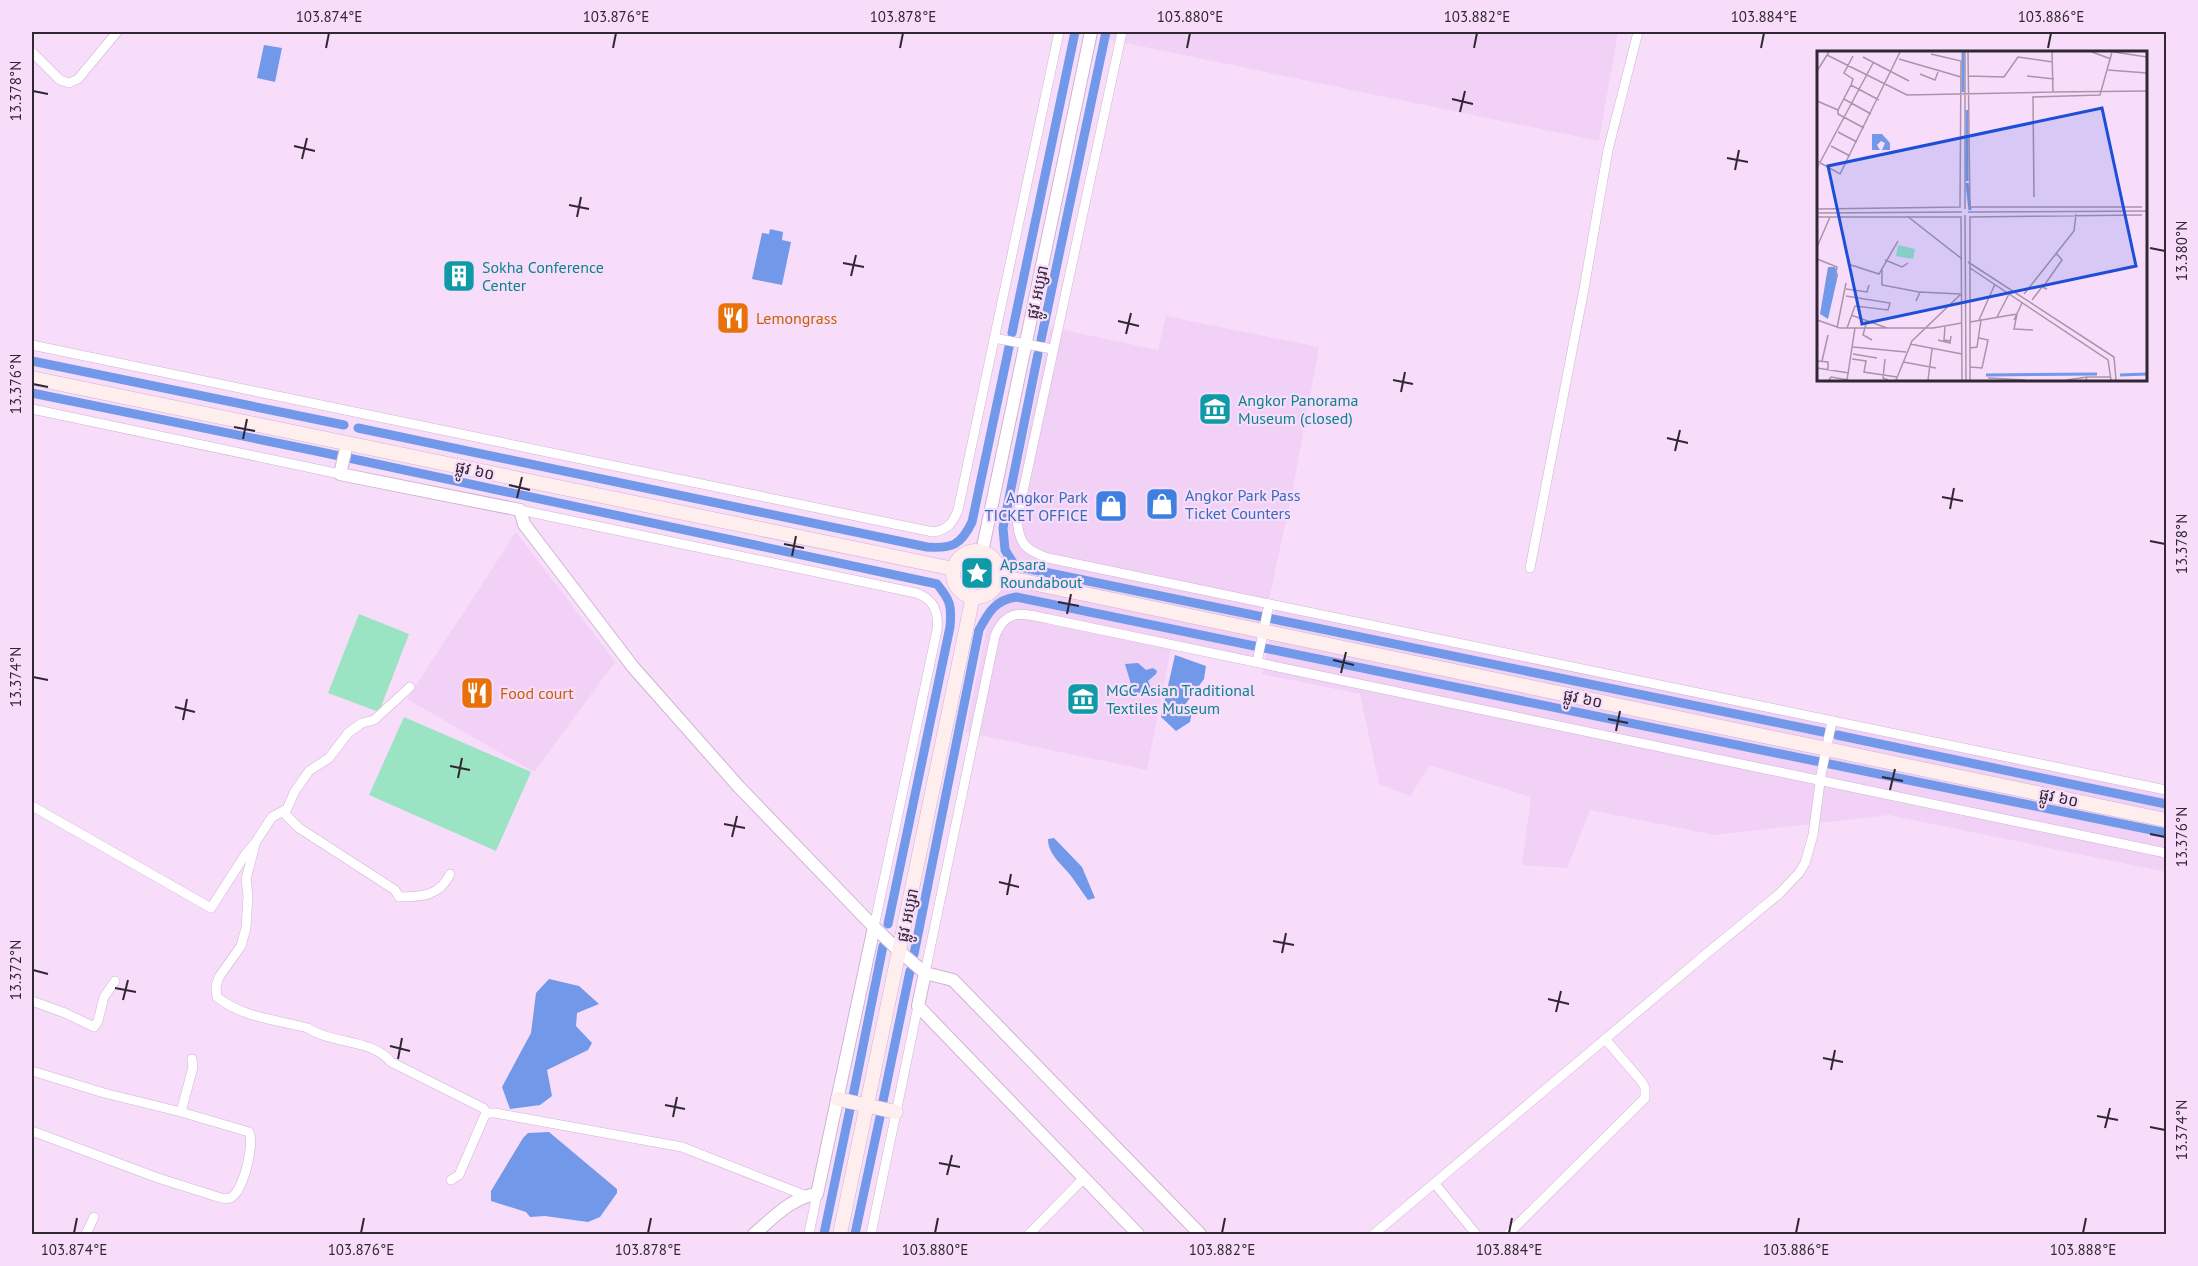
<svg xmlns="http://www.w3.org/2000/svg" width="2198" height="1266" viewBox="0 0 2198 1266" font-family="'PT Sans','Noto Sans Khmer',sans-serif">
<style>
.built{fill:#f1d1f6}
.green{fill:#9be4c3}
.water{fill:#7198e9}
.lines{fill:none;stroke-linecap:round;stroke-linejoin:round}
.canal{stroke:#7198e9;stroke-width:9}
.minor-casing{stroke:#ceb4d2;stroke-width:10}
.tertiary-casing{stroke:#ceb4d2;stroke-width:14}
.secondary-casing{stroke:#ceb4d2;stroke-width:15}
.minor{stroke:#fff;stroke-width:9}
.tertiary{stroke:#fff;stroke-width:12}
.secondary{stroke:#feeeed;stroke-width:14}
.ticks{fill:none;stroke:#312732;stroke-width:2}
.labels{text-anchor:middle;dominant-baseline:central;stroke-width:4.5;stroke-linejoin:round;paint-order:stroke}
.culture-label{font-size:16px;fill:#0d838f;stroke:#f8ddfb;text-anchor:start}
.street-label{font-size:16px;fill:#312732;stroke:#f8ddfb}
.food-label{font-size:16px;fill:#c56008;stroke:#f8ddfb;text-anchor:start}
.shop-label{font-size:16px;fill:#366cbe;stroke:#f8ddfb;text-anchor:start}
.inset-river{fill:none;stroke:#7198e9;stroke-width:3}
.inset-road{fill:none;stroke:#a894ab;stroke-width:1.5}
.view{fill:#1d4ed8;fill-opacity:0.15;stroke:#1d4ed8;stroke-width:3}
.inset-edge{fill:none;stroke:#312732;stroke-width:3}
.neatline{fill:none;stroke:#312732;stroke-width:2}
.ticks-label{font-size:15px;text-anchor:middle;fill:#312732}
</style>
<rect width="100%" height="100%" fill="#f8ddfb"/>
<g class="built">
<path d="M 1107,32 L 1618,32 L 1599,141 L 1106,39 Z"/>
<path d="M 1166,316 L 1319,347 L 1293,488 L 1255,664 L 1171,648 L 1147,770 L 965,732 L 1050,327 L 1158,350 Z"/>
<path d="M 516,532 L 615,662 L 534,772 L 407,699 Z"/>
<path d="M 1276,608 L 2166,794 L 2166,872 L 1889,815 L 1715,835 L 1590,810 L 1567,868 L 1522,865 L 1531,797 L 1430,765 L 1410,796 L 1379,784 L 1360,694 L 1262,674 Z"/>
</g>
<g class="green">
<path d="M 359,614 L 409,634 L 379,712 L 328,693 Z"/>
<path d="M 404,717 L 531,772 L 496,851 L 369,795 Z"/>
</g>
<g class="water">
<path d="M 264,45 L 282,48 L 275,82 L 257,78 Z"/>
<path d="M 770,229 L 783,232 L 782,240 L 791,242 L 782,285 L 752,279 L 762,233 L 769,234 Z"/>
<path d="M 1175,655 L 1206,666 L 1204,679 L 1184,706 L 1192,712 L 1190,722 L 1176,731 L 1161,717 Z"/>
<path d="M 1138,663 L 1146,670 L 1153,668 L 1157,671 L 1156,674 L 1148,681 L 1152,690 L 1134,694 L 1125,664 Z"/>
<path d="M 1054,838 L 1082,867 L 1095,898 L 1088,900 C 1082,892 1077,884 1071,876 C 1062,864 1048,855 1048,839 Z"/>
<path d="M 549,979 L 579,986 L 599,1004 L 577,1013 L 576,1026 L 592,1043 L 588,1050 L 547,1070 L 552,1096 L 540,1105 L 510,1109 L 502,1087 L 531,1033 L 536,993 Z"/>
<path d="M 549,1132 L 617,1189 L 617,1193 L 600,1217 L 588,1222 L 545,1216 L 530,1217 L 526,1212 L 491,1201 L 491,1191 L 523,1138 L 528,1133 Z"/>
</g>
<g class="lines">
<g class="canal">
<path d="M 1012,333 L 1075,32"/>
<path d="M 1041,340 L 1106,32"/>
<path d="M 1038,354 L 1003,528 L 1005,550 L 1015,566 L 1823,732"/>
<path d="M 32,361 L 344,425"/>
<path d="M 32,393 L 316,451 L 937,584 C 950,600 952,605 950,627 L 888,924"/>
<path d="M 358,428 L 927,547 C 952,549 961,545 972,522 L 1009,347"/>
<path d="M 1837,735 L 2166,804"/>
<path d="M 914,954 L 979,630 C 988,613 995,600 1016,597 L 2166,833"/>
<path d="M 853,1096 L 883,946"/>
<path d="M 883,1101 L 910,971"/>
<path d="M 824,1234 L 850,1109"/>
<path d="M 855,1234 L 880,1117"/>
</g>
<g class="minor-casing">
<g id="minor">
<path d="M 1122,32 L 1017,519 C 1019,544 1025,550 1048,558 L 2166,790"/>
<path d="M 32,52 L 60,80 L 69,83 L 78,79 L 117,32"/>
<path d="M 994,338 L 1052,349"/>
<path d="M 32,345 L 933,532 C 947,530 953,523 958,510 L 1059,32"/>
<path d="M 32,409 L 340,474"/>
<path d="M 520,510 L 916,593 C 934,599 939,612 937,630 L 874,927"/>
<path d="M 1530,568 L 1584,289 L 1608,150 L 1638,32"/>
<path d="M 1257,662 L 1269,604"/>
<path d="M 32,806 L 211,908 L 245,855 L 255,843 L 272,817 L 287,809 L 295,791 L 309,771 L 329,758 L 348,733 L 362,723 L 374,720 L 410,687"/>
<path d="M 283,812 L 299,828 L 395,890 L 399,897 C 421,897 440,896 450,874"/>
<path d="M 255,845 L 246,879 L 248,896 L 246,928 L 241,946 L 219,977 L 216,986 L 217,997 C 241,1017 277,1020 308,1028 C 331,1044 373,1039 391,1062 L 483,1108 L 487,1113"/>
<path d="M 925,973 L 995,636 C 1006,608 1023,613 1049,619 L 2166,853"/>
<path d="M 32,1001 L 65,1013 L 94,1027 L 98,1021 L 104,997 L 115,981"/>
<path d="M 32,1071 L 104,1093 L 181,1112 L 249,1132 C 255,1144 243,1193 230,1198 C 227,1199 224,1198 221,1198 L 158,1178 L 32,1131"/>
<path d="M 181,1112 L 193,1067 L 192,1059"/>
<path d="M 451,1180 L 459,1175 L 484,1117 L 487,1113 L 495,1113 L 682,1147 L 804,1195"/>
<path d="M 1435,1184 L 1476,1234"/>
<path d="M 86,1234 L 94,1217"/>
<path d="M 809,1234 L 817,1194"/>
<path d="M 871,1234 L 918,1006"/>
<path d="M 1029,1234 L 1085,1177"/>
<path d="M 1374,1234 L 1706,954 L 1779,894 L 1799,873 L 1805,863 L 1813,835 L 1821,775 L 1832,721"/>
<path d="M 1508,1234 L 1645,1098 L 1645,1088 L 1642,1082 L 1606,1040"/>
</g>
</g>
<g class="tertiary-casing">
<g id="tertiary">
<path d="M 347,444 L 340,474 L 520,510 L 524,524 L 633,667 L 739,787 L 874,927 L 899,951 L 925,973 L 953,980 L 1200,1234"/>
<path d="M 982,552 L 1091,32"/>
<path d="M 925,973 L 918,1006 L 1138,1234"/>
<path d="M 754,1234 C 773,1218 792,1197 817,1194 L 874,927"/>
</g>
</g>
<g class="secondary-casing">
<g id="secondary">
<path d="M 32,378 L 954,569"/>
<circle cx="976" cy="574" r="23"/>
<path d="M 999,576 L 2166,820"/>
<path d="M 838,1099 L 896,1112"/>
<path d="M 840,1234 L 973,596"/>
</g>
</g>
<use href="#minor" class="minor"/>
<use href="#tertiary" class="tertiary"/>
<use href="#secondary" class="secondary"/>
</g>
<path class="ticks" d="M 326,48 L 329,33M 613,48 L 616,33M 900,48 L 903,33M 1187,48 L 1190,33M 1474,48 L 1477,33M 1761,48 L 1764,33M 2048,48 L 2051,33M 33,91 L 48,94M 1452,99 L 1473,104M 1460,112 L 1465,91M 294,146 L 315,151M 1727,158 L 1748,162M 302,159 L 307,138M 1735,170 L 1739,150M 569,205 L 589,209M 577,217 L 581,197M 2150,248 L 2165,251M 843,263 L 864,267M 851,276 L 856,255M 1118,321 L 1139,326M 1126,334 L 1131,313M 1393,380 L 1413,384M 33,384 L 48,387M 1401,392 L 1405,372M 234,427 L 255,431M 1667,438 L 1688,443M 243,439 L 247,419M 1675,451 L 1680,430M 509,485 L 530,490M 1942,497 L 1963,501M 517,498 L 522,477M 1950,509 L 1954,488M 2150,541 L 2165,544M 784,544 L 804,548M 792,556 L 796,536M 1058,602 L 1079,606M 1067,614 L 1071,594M 1333,660 L 1354,665M 1341,673 L 1346,652M 33,677 L 48,680M 175,707 L 195,712M 1608,719 L 1628,723M 183,720 L 187,699M 1616,731 L 1620,711M 450,766 L 470,770M 1882,777 L 1903,781M 458,778 L 462,758M 1890,790 L 1895,769M 724,824 L 745,828M 2150,834 L 2165,837M 732,837 L 737,816M 999,882 L 1019,887M 1007,895 L 1011,874M 1273,941 L 1294,945M 1282,953 L 1286,933M 33,970 L 48,974M 115,988 L 136,992M 1548,999 L 1569,1004M 123,1000 L 128,980M 1556,1012 L 1561,991M 390,1046 L 410,1051M 1823,1058 L 1843,1062M 398,1059 L 402,1038M 1831,1070 L 1835,1050M 665,1105 L 685,1109M 2097,1116 L 2118,1120M 673,1117 L 677,1097M 2150,1127 L 2165,1130M 2105,1128 L 2110,1108M 939,1163 L 960,1167M 947,1175 L 952,1155M 74,1233 L 77,1218M 361,1233 L 364,1218M 648,1233 L 651,1218M 935,1233 L 938,1218M 1222,1233 L 1225,1218M 1509,1233 L 1512,1218M 1796,1233 L 1799,1218M 2083,1233 L 2086,1218"/>
<defs>
<g id="building-square" transform="scale(1.725)"><rect x="-9" y="-9" width="18" height="18" rx="4" fill="#0f9aa8" stroke="#f8ddfb"/><path d="M-4-6H4V6H1V3H-1V6H-4ZM-2.5-4.3h1.7v1.8h-1.7ZM.8-4.3h1.7v1.8H.8ZM-2.5-1h1.7V.8h-1.7ZM.8-1h1.7V.8H.8Z" fill="#fff"/></g>
<g id="restaurant-square" transform="scale(1.725)"><rect x="-9" y="-9" width="18" height="18" rx="4" fill="#e8710a" stroke="#f8ddfb"/><path d="M-5-6h1v4h1v-4h1v4h1v-4h1v5L-1.5 .5V6h-2V.5L-5-1ZM5-6V6H3V1.5H1.5Q1.5-4 5-6Z" fill="#fff"/></g>
<g id="museum-square" transform="scale(1.725)"><rect x="-9" y="-9" width="18" height="18" rx="4" fill="#0f9aa8" stroke="#f8ddfb"/><path d="M0-6L6-3V-2H-6V-3ZM-5-1h2V3h-2ZM-1-1h2V3h-2ZM3-1h2V3H3ZM-6 4H6V6H-6Z" fill="#fff"/></g>
<g id="shop-square" transform="scale(1.725)"><rect x="-9" y="-9" width="18" height="18" rx="4" fill="#3f7fe0" stroke="#f8ddfb"/><path d="M-5-2.5h2.3a2.7 3.5 0 0 1 5.4 0H5L5.5 6h-11ZM-1.5-2.5h3a1.5 2.3 0 0 0-3 0Z" fill="#fff"/></g>
<g id="sight-square" transform="scale(1.725)"><rect x="-9" y="-9" width="18" height="18" rx="4" fill="#0f9aa8" stroke="#f8ddfb"/><path d="M0-6L1.8-2.2L6-1.7L2.9 1.2L3.7 5.4L0 3.3L-3.7 5.4L-2.9 1.2L-6-1.7L-1.8-2.2Z" fill="#fff"/></g>
</defs>
<g fill-rule="evenodd">
<use href="#building-square" x="459" y="276"/>
<use href="#restaurant-square" x="733" y="318"/>
<use href="#museum-square" x="1215" y="409"/>
<use href="#shop-square" x="1162" y="504"/>
<use href="#shop-square" x="1111" y="506"/>
<use href="#sight-square" x="977" y="573"/>
<use href="#restaurant-square" x="477" y="693"/>
<use href="#museum-square" x="1083" y="699"/>
</g>
<g class="labels">
<g class="culture-label">
<text x="482" y="267">Sokha Conference<tspan x="482" dy="18">Center</tspan></text>
<text x="1238" y="400">Angkor Panorama<tspan x="1238" dy="18">Museum (closed)</tspan></text>
<text x="1000" y="564">Apsara<tspan x="1000" dy="18">Roundabout</tspan></text>
<text x="1106" y="690">MGC Asian Traditional<tspan x="1106" dy="18">Textiles Museum</tspan></text>
</g>
<g class="street-label">
<text transform="translate(1037 292) rotate(-78)">ផ្លូវ អប្សរា</text>
<text transform="translate(475 470) rotate(12)">ផ្លូវ ៦០</text>
<text transform="translate(1583 698) rotate(12)">ផ្លូវ ៦០</text>
<text transform="translate(2059 797) rotate(12)">ផ្លូវ ៦០</text>
<text transform="translate(907 915) rotate(-78)">ផ្លូវ អប្សរា</text>
</g>
<g class="food-label">
<text x="756" y="318">Lemongrass</text>
<text x="500" y="693">Food court</text>
</g>
<g class="shop-label">
<text x="1185" y="495">Angkor Park Pass<tspan x="1185" dy="18">Ticket Counters</tspan></text>
<text x="1088" y="497" text-anchor="end">Angkor Park<tspan x="1088" dy="18">TICKET OFFICE</tspan></text>
</g>
</g>
<g transform="translate(1817 51)">
<rect width="330" height="330" fill="#f8ddfb"/>
<path d="M 81,194 L 98,198 L 96,208 L 79,205 Z" fill="#9be4c3"/>
<path d="M 55,83 L 65,83 L 73,92 L 73,99 L 65,99 L 68,92 L 64,90 L 60,94 L 63,99 L 55,99 ZM 11,216 L 18,216 L 21,224 L 11,268 L 3,263 Z" fill="#7198e9"/>
<path class="inset-river" d="M 146,1 L 146,41M 150,59 L 150,130M 150,132 L 153,159M 169,324 L 280,323M 303,324 L 330,323"/>
<path class="inset-road" d="M 148,1 L 148,158M 151,1 L 153,156 L 325,156M 235,1 L 236,41 L 330,40M 275,1 L 294,8M 297,1 L 330,6M 10,4 L 90,44 L 236,41M 46,6 L 92,30M 82,8 L 144,26M 291,19 L 330,22M 0,20 L 12,1M 103,23 L 118,29 L 121,21M 152,25 L 187,26 L 201,6 L 236,11M 210,25 L 237,28M 34,34 L 36,28 L 27,22 L 36,5M 27,48 L 54,63M 0,50 L 21,59M 47,77 L 21,63 L 21,59 L 34,34 L 62,49M 21,81 L 40,91M 14,95 L 33,105M 0,110 L 23,123 L 83,1M 0,117 L 56,12M 217,146 L 216,46 L 283,44 L 295,1M 0,158 L 143,156 L 144,10 L 114,3M 151,161 L 330,160M 0,162 L 145,161M 148,164 L 149,329M 90,165 L 145,208M 0,166 L 144,166 L 145,329M 0,196 L 13,166M 0,208 L 20,216 L 18,228M 68,209 L 85,216 L 91,212M 151,211 L 297,306 L 299,329M 31,213 L 62,223 L 81,190M 65,217 L 65,234 L 102,241M 153,217 L 291,309 L 294,329M 226,236 L 245,209 L 239,202M 29,238 L 50,241 L 52,234M 207,243 L 257,180 L 259,163M 29,245 L 73,252 L 71,259 L 38,255 L 30,277M 215,249 L 225,236 L 230,238M 99,250 L 103,241 L 143,243M 34,264 L 70,277M 180,266 L 192,243M 0,269 L 23,277 L 116,277 L 145,272M 50,269 L 46,284 L 55,289M 162,269 L 178,233M 197,269 L 205,252M 153,271 L 200,263 L 197,278 L 216,279M 128,276 L 127,289 L 134,290M 20,277 L 29,232M 121,289 L 133,292 L 134,285M 93,293 L 145,303M 36,296 L 89,301M 153,297 L 160,296 L 164,269M 36,303 L 60,307M 35,308 L 49,310 L 47,321 L 80,326M 68,308 L 66,327 L 71,329M 0,310 L 11,311 L 11,319M 5,310 L 11,284M 86,311 L 119,317M 153,316 L 165,317 L 171,289 L 162,287M 0,317 L 32,322M 171,327 L 208,329M 12,329 L 14,326 L 32,329M 30,329 L 38,277M 79,329 L 95,290 L 144,243M 111,329 L 115,298M 153,329 L 153,166 L 325,164M 250,329 L 270,326M 269,329 L 270,326 L 293,326"/>
<path class="view" d="M 285,57 L 319,215 L 45,273 L 11,115 Z"/>
<rect width="330" height="330" class="inset-edge"/>
</g>
<rect width="2198" height="1266" fill="none" stroke="#f8ddfb" stroke-width="66"/>
<rect x="33" y="33" width="2132" height="1200" class="neatline"/>
<g class="ticks-label">
<text x="329" y="22">103.874°E</text>
<text x="616" y="22">103.876°E</text>
<text x="903" y="22">103.878°E</text>
<text x="1190" y="22">103.880°E</text>
<text x="1477" y="22">103.882°E</text>
<text x="1764" y="22">103.884°E</text>
<text x="2051" y="22">103.886°E</text>
<text transform="translate(16 91) rotate(-90)" y="5">13.378°N</text>
<text transform="translate(2182 251) rotate(-90)" y="5">13.380°N</text>
<text transform="translate(16 384) rotate(-90)" y="5">13.376°N</text>
<text transform="translate(2182 544) rotate(-90)" y="5">13.378°N</text>
<text transform="translate(16 677) rotate(-90)" y="5">13.374°N</text>
<text transform="translate(2182 837) rotate(-90)" y="5">13.376°N</text>
<text transform="translate(16 970) rotate(-90)" y="5">13.372°N</text>
<text transform="translate(2182 1130) rotate(-90)" y="5">13.374°N</text>
<text x="74" y="1255">103.874°E</text>
<text x="361" y="1255">103.876°E</text>
<text x="648" y="1255">103.878°E</text>
<text x="935" y="1255">103.880°E</text>
<text x="1222" y="1255">103.882°E</text>
<text x="1509" y="1255">103.884°E</text>
<text x="1796" y="1255">103.886°E</text>
<text x="2083" y="1255">103.888°E</text>
</g>
</svg>
